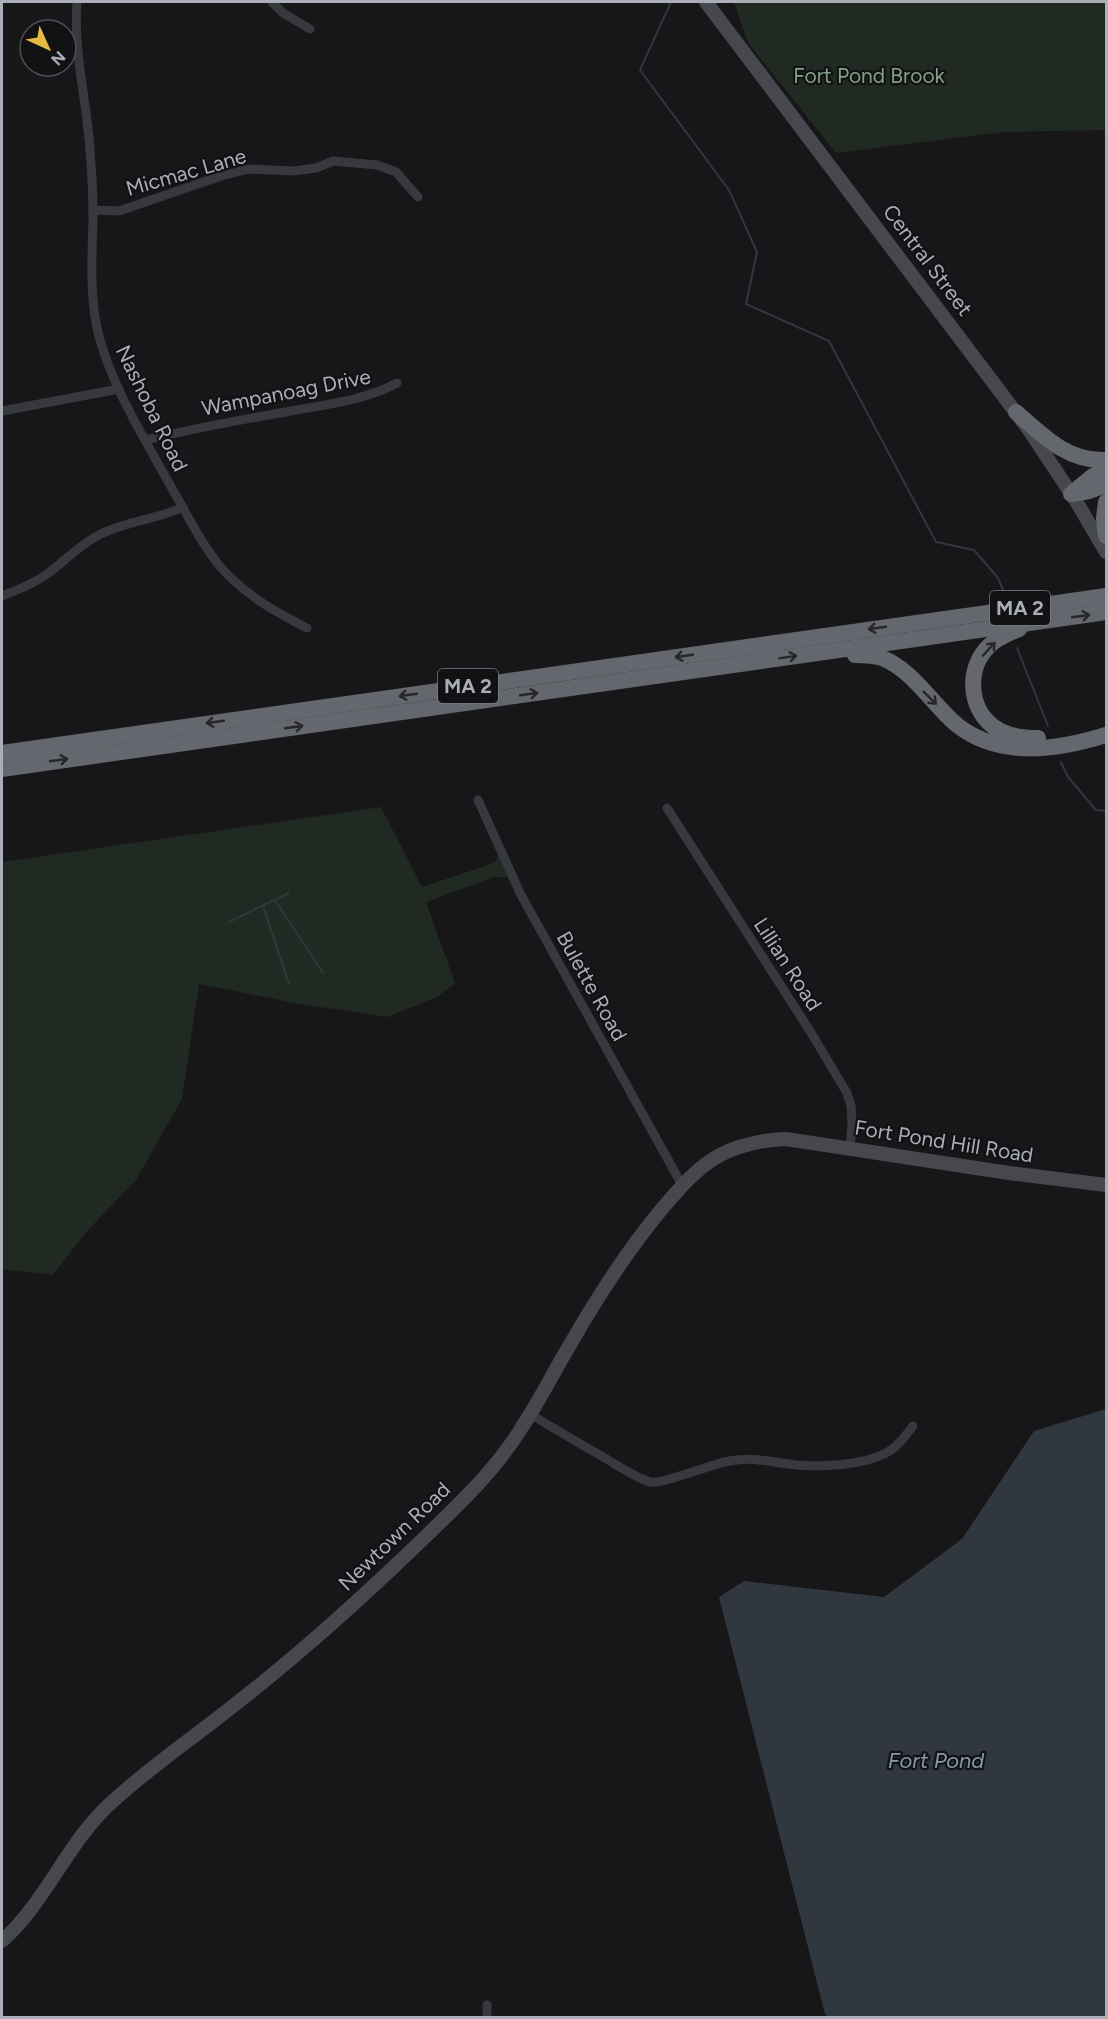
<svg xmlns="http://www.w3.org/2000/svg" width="1108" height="2019" viewBox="0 0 1108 2019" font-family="Figtree,sans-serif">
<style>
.green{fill:#212923}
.water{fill:#30373e}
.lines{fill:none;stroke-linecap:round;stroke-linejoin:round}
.stream{stroke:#30373e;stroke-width:2}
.street{stroke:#38393e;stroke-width:9}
.secondary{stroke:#47484e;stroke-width:14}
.highway{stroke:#65676e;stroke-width:16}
.oneway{stroke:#27272a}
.labels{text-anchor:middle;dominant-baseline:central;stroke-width:4.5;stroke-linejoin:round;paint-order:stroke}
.shield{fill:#121214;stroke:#7c7f87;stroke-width:1.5}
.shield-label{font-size:20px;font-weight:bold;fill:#aaaeb8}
.park-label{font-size:21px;fill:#83a287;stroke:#121214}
.street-label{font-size:21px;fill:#aaaeb8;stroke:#121214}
.water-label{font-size:22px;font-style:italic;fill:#8498b0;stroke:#121214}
</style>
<rect width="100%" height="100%" fill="#171719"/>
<g class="green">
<path d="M 734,2 L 1106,2 L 1106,130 L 1003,132 L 836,153 L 748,43 Z"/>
<path d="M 381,807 L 422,887 L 491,864 L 495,862 L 498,854 L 508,877 L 494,877 L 426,902 L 455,983 L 437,997 L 387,1017 L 300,1004 L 199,984 L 182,1099 L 136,1180 L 87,1231 L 53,1275 L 2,1269 L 2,862 Z"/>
</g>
<path class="water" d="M 1106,1409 L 1106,2017 L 828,2017 L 825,2014 L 719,1597 L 744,1581 L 884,1597 L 962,1539 L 1034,1431 Z"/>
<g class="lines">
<g class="stream">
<path d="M 671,2 L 640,70 L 729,190 L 757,252 L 746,304 L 829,341 L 936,542 L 974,550 L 998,578 L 1004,592"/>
<path d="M 1017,648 L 1048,726"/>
<path d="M 1061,762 L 1068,777 L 1096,810 L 1106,811"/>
<path d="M 275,900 L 323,973"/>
<path d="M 263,906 L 289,984"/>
<path d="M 229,922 L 289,893"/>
</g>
<g class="street">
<path d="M 77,2 C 73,52 87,101 90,151 C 92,173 93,196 93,219 C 92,253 90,289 96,323 C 107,380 146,441 174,492 C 189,518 204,549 225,572 C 249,597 277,613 307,628"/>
<path d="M 272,2 L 283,13 L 310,29"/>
<path d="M 93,210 L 119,211 L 221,176 L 249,169 L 294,171 L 316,168 L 333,161 L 377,165 L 396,172 L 418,197"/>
<path d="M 2,411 L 119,389"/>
<path d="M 145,440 C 192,429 239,420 286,412 C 322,405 364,401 397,383"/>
<path d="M 2,596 C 17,590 34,584 47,574 C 65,561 79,545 99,535 C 126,521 156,520 183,507"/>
<path d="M 478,800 L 521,895 L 682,1185"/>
<path d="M 667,808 L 810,1031 L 847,1093 L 851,1106 L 852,1124 L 850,1148"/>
<path d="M 530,1414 C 555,1429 580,1444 605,1458 C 620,1467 634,1477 650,1482 C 660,1485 712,1464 729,1461 C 753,1457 765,1461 788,1464 C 816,1468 867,1466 891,1450 C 900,1444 906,1435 913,1426"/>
<path d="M 487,2005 L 487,2018"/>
</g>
<g class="secondary">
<path d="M 706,2 L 1029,430 L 1076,501 L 1106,552"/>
<path d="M 2,1941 C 47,1901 67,1842 112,1802 C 150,1767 193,1738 233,1706 C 300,1654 363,1597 423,1539 C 459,1504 496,1470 522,1427 C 540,1400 554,1371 571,1343 C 598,1296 627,1251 661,1210 C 678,1190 696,1168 720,1155 C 739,1145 764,1140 786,1139 L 1009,1173 L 1106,1185"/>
</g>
<g class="highway">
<path d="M 1016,412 C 1043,436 1068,462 1106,460"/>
<path d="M 1071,494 L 1093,476 L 1106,469"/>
<path d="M 1072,494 L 1089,491 L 1106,485"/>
<path d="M 1106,502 L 1104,518 L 1106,536"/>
<path d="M 1019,629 C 1009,633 998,638 990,645 C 966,667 968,708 994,727 C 1006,736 1023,738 1038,738"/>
<path d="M 855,655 C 864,655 873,655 882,658 C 913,670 932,704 957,725 C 1000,759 1058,750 1106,735"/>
<path d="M 2,753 L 1106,596"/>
<path d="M 2,769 L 1106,612"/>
</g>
</g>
<defs><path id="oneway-shaft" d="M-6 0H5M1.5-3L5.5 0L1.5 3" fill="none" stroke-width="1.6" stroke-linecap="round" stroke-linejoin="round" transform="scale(1.5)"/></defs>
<g class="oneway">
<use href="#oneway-shaft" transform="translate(1081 616) rotate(-8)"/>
<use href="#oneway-shaft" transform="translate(877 628) rotate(172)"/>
<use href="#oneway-shaft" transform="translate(989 649) rotate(-47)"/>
<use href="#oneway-shaft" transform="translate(684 656) rotate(172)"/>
<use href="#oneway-shaft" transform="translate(788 657) rotate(-9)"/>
<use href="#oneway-shaft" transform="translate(529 694) rotate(-8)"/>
<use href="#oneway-shaft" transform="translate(408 695) rotate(172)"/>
<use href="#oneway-shaft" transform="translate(930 698) rotate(45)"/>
<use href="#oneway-shaft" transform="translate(215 722) rotate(172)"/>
<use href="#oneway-shaft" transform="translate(294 727) rotate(-8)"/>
<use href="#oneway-shaft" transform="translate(59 760) rotate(-8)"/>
</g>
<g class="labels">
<g class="shield">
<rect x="990" y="591" width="60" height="34" rx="4.5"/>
<rect x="438" y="669" width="60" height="34" rx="4.5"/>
</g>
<g class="shield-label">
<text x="1020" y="608">MA 2</text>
<text x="468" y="686">MA 2</text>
</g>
<g class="park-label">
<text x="869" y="75">Fort Pond Brook</text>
</g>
<g class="street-label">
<text transform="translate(186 172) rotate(-16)">Micmac Lane</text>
<text transform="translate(928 260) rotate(53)">Central Street</text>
<text transform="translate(286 392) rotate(-11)">Wampanoag Drive</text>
<text transform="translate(152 408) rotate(64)">Nashoba Road</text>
<text transform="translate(788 964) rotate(57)">Lillian Road</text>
<text transform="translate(592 986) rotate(61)">Bulette Road</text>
<text transform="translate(944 1141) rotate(9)">Fort Pond Hill Road</text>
<text transform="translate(394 1536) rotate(-44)">Newtown Road</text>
</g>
<g class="water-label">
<text x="936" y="1760">Fort Pond</text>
</g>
</g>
<rect width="1108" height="2019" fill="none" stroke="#aaaeb8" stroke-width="6"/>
<g transform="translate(48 48) rotate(135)"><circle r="28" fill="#121214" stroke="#4f5056" stroke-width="1.5"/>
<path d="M0-4.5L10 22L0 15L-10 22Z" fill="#e5bb43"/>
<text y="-9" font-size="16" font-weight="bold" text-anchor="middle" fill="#aaaeb8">N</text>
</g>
</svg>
